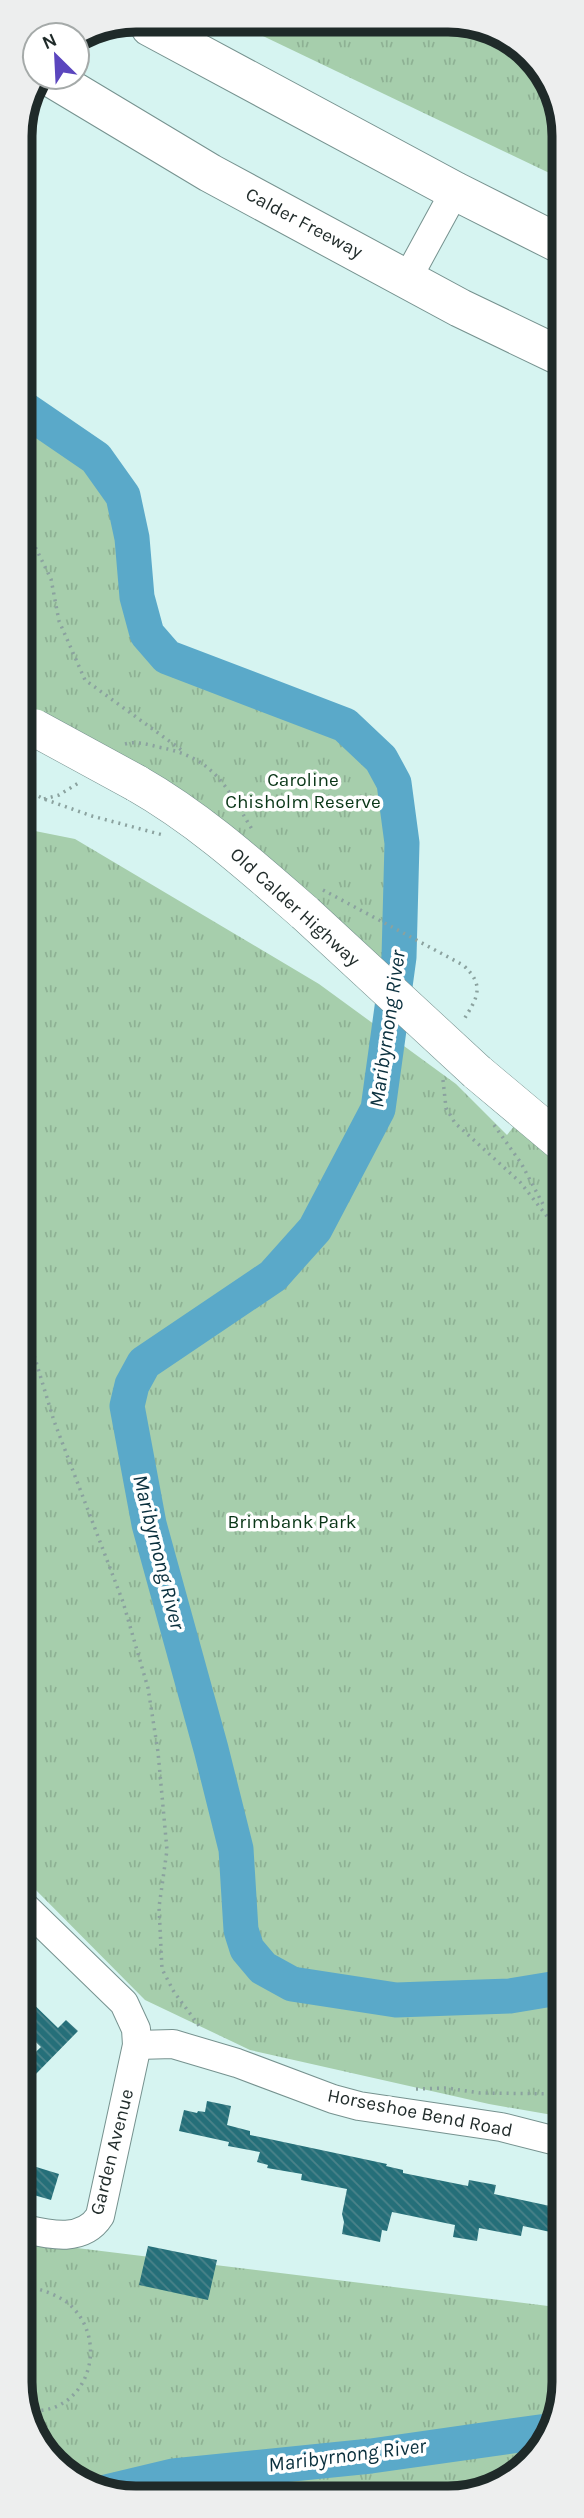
<svg xmlns="http://www.w3.org/2000/svg" width="584" height="2518" viewBox="0 0 584 2518" font-family="Karla,sans-serif">
<style>
.grass{fill:url(#grass-tufts)}
.lines{fill:none;stroke-linecap:round;stroke-linejoin:round}
.river{stroke:#5aa9c9;stroke-width:35}
.building{fill:url(#building-back-hatch)}
.minor-casing{stroke:#76928f;stroke-width:30}
.major-casing{stroke:#76928f;stroke-width:38}
.highway-casing{stroke:#76928f;stroke-width:40}
.path{stroke:#8ba29f;stroke-width:3.5;stroke-dasharray:2 5;stroke-linecap:butt}
.minor{stroke:#fff;stroke-width:28}
.major{stroke:#fff;stroke-width:37}
.highway{stroke:#fff;stroke-width:38}
.major-bridge-casing{stroke:#76928f;stroke-width:38;stroke-linecap:butt}
.major-bridge{stroke:#fff;stroke-width:37}
.labels{text-anchor:middle;dominant-baseline:central;stroke-width:7;stroke-linejoin:round;paint-order:stroke}
.street-label{font-size:19px;fill:#1f2a29;stroke:#fff}
.park-label{font-size:19px;fill:#093617;stroke:#fff}
.water-label{font-size:21px;font-style:italic;fill:#092f3d;stroke:#fff}
.rim{fill:none;stroke:#1f2a29;stroke-width:9}
</style>
<defs>
<pattern id="grass-tufts" width="24" height="20" patternUnits="userSpaceOnUse" patternTransform="scale(1.75)"><rect width="24" height="20" fill="#a6ceac"/><path d="M3 7l-1-3M5 7V3M7 7l1-3M15 17l-1-3M17 17v-4M19 17l1-3" fill="none" stroke="#8eb194"/></pattern>
<pattern id="building-back-hatch" width="6" height="6" patternUnits="userSpaceOnUse" patternTransform="scale(1.75)"><rect width="6" height="6" fill="#256f79"/><path d="M-1 5l2 2M0 0l6 6M5-1l2 2" fill="none" stroke="#4b838a"/></pattern>
</defs>
<rect width="100%" height="100%" fill="#d6f4f1"/>
<g class="grass">
<path d="M 478,23 L 536,59 L 564,120 L 564,180 L 242,26 Z"/>
<path d="M 20,406 L 96,458 L 123,496 L 132,538 L 137,597 L 147,634 L 166,657 L 345,725 L 381,759 L 394,783 L 402,843 L 399,957 L 396,977 L 156,777 L 20,703 Z"/>
<path d="M 20,828 L 75,839 L 319,984 L 456,1084 L 507,1135 L 515,1125 L 564,1170 L 564,2117 L 489,2104 L 250,2050 L 145,2000 L 20,1874 Z"/>
<path d="M 20,2241 L 564,2308 L 565,2390 L 536,2459 L 464,2498 L 113,2496 L 48,2459 L 20,2398 Z"/>
</g>
<g class="lines">
<g class="river">
<path d="M 20,406 L 96,458 L 123,496 L 132,538 L 137,597 L 147,634 L 167,657 L 345,725 L 381,759 L 394,783 L 402,843 L 399,957 L 378,1109 L 315,1229 L 273,1276 L 144,1363 L 132,1385 L 127,1406 L 149,1524 L 211,1749 L 236,1849 L 241,1930 L 247,1949 L 263,1968 L 292,1984 L 396,2000 L 510,1996 L 564,1987"/>
<path d="M 106,2492 L 173,2476 L 371,2456 L 547,2431"/>
</g>
</g>
<g class="building">
<path d="M 20,1991 L 58,2028 L 66,2020 L 78,2031 L 33,2077 L 21,2066 L 41,2047 L 20,2027 Z"/>
<path d="M 207,2101 L 231,2106 L 227,2125 L 250,2131 L 250,2135 L 387,2164 L 386,2166 L 403,2170 L 403,2173 L 468,2186 L 469,2180 L 496,2185 L 494,2194 L 564,2209 L 564,2235 L 523,2226 L 521,2236 L 479,2228 L 477,2241 L 453,2237 L 455,2225 L 392,2212 L 387,2231 L 382,2230 L 380,2242 L 342,2234 L 344,2222 L 342,2214 L 347,2189 L 301,2180 L 302,2174 L 267,2168 L 268,2165 L 257,2162 L 260,2152 L 228,2146 L 229,2142 L 179,2131 L 184,2110 L 197,2113 L 198,2111 L 205,2112 Z"/>
<path d="M 20,2162 L 59,2174 L 51,2200 L 20,2191 Z"/>
<path d="M 148,2246 L 217,2260 L 208,2300 L 139,2285 Z"/>
</g>
<g class="lines">
<g class="minor-casing">
<g id="minor">
<path d="M 407,279 L 455,191"/>
<path d="M 20,1902 L 124,2003 L 136,2029 L 137,2045 L 100,2216 C 82,2244 47,2234 20,2228"/>
<path d="M 137,2045 L 173,2044 L 237,2063 L 333,2099 L 359,2106 L 501,2127 L 564,2143"/>
</g>
</g>
<g class="major-casing">
<g id="major">
<path d="M 136,783 C 199,819 251,866 305,913"/>
<path d="M 477,1072 L 564,1145"/>
</g>
</g>
<g class="highway-casing">
<g id="highway">
<path d="M 150,27 L 455,191 L 564,246"/>
<path d="M 50,77 L 210,173 L 460,308 L 564,358"/>
</g>
</g>
<g class="path">
<path d="M 20,516 L 51,579 L 59,621 L 85,680 L 183,751"/>
<path d="M 125,744 C 136,741 147,744 158,747 C 214,757 226,786 253,831"/>
<path d="M 20,787 L 44,799 L 92,816 L 163,835"/>
<path d="M 44,799 L 59,795 L 80,782"/>
<path d="M 323,890 L 463,965 C 486,986 477,998 463,1021"/>
<path d="M 443,1080 L 446,1108 L 455,1123 L 520,1182 L 564,1238"/>
<path d="M 494,1125 L 521,1163 L 545,1208"/>
<path d="M 20,1309 L 54,1421 L 123,1602 L 148,1688 L 158,1752 L 167,1850 L 159,1907 L 162,1969 L 174,1992 L 200,2027"/>
<path d="M 416,2089 L 447,2088 L 480,2093 L 564,2094"/>
<path d="M 20,2284 C 38,2289 61,2294 74,2309 C 110,2348 84,2418 26,2410"/>
</g>
<use href="#minor" class="minor"/>
<use href="#major" class="major"/>
<use href="#highway" class="highway"/>
<g class="major-bridge-casing">
<g id="major-bridge">
<path d="M 35,728 L 136,783"/>
<path d="M 305,913 L 477,1072"/>
</g>
</g>
<use href="#major-bridge" class="major-bridge"/>
</g>
<g class="labels">
<g class="street-label">
<text transform="translate(304 223) rotate(28)">Calder Freeway</text>
<text transform="translate(295 907) rotate(42)">Old Calder Highway</text>
<text transform="translate(420 2113) rotate(11)">Horseshoe Bend Road</text>
<text transform="translate(112 2152) rotate(-76)">Garden Avenue</text>
</g>
<g class="park-label">
<text x="303" y="780">Caroline<tspan x="303" dy="22">Chisholm Reserve</tspan></text>
<text x="292" y="1522">Brimbank Park</text>
</g>
<g class="water-label">
<text transform="translate(387 1029) rotate(-82)">Maribyrnong River</text>
<text transform="translate(159 1552) rotate(76)">Maribyrnong River</text>
<text transform="translate(347 2455) rotate(-7)">Maribyrnong River</text>
</g>
</g>
<path d="M0 0H584V2518H0ZM136 32H448A104 104 0 0 1 552 136V2382A104 104 0 0 1 448 2486H136A104 104 0 0 1 32 2382V136A104 104 0 0 1 136 32Z" fill="#edeeee" fill-rule="evenodd"/>
<path class="rim" d="M136 32H448A104 104 0 0 1 552 136V2382A104 104 0 0 1 448 2486H136A104 104 0 0 1 32 2382V136A104 104 0 0 1 136 32Z"/>
<g transform="translate(56 56) rotate(336)"><circle r="33" fill="#ffffff" stroke="#a5aaa9" stroke-width="2"/>
<path d="M0-5L12 26L0 18L-12 26Z" fill="#5b46be"/>
<text y="-10" font-size="19" font-weight="bold" text-anchor="middle" fill="#1f2a29">N</text>
</g>
</svg>
